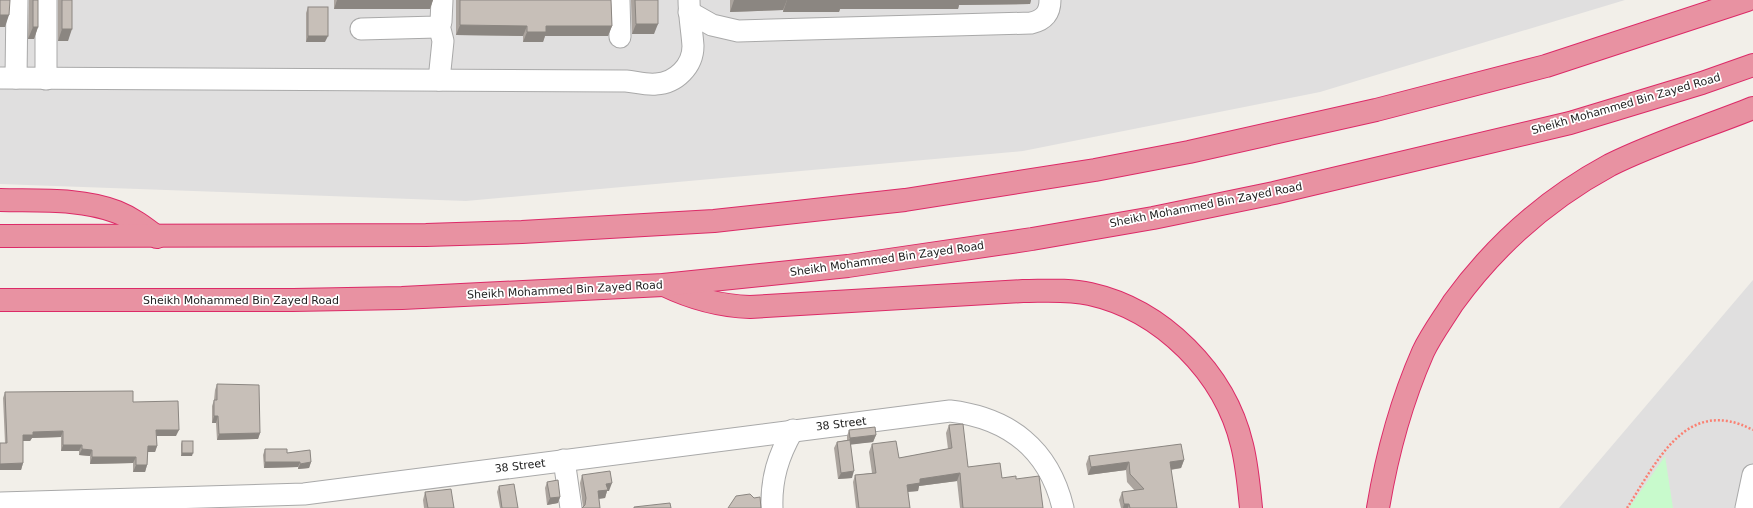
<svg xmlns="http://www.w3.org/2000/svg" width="1753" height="508" viewBox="0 0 1753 508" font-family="'DejaVu Sans',sans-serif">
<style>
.residential{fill:#e0dfdf}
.park{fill:#c8facc}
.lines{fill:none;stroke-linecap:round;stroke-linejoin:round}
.minor-casing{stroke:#a9a9a9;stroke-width:23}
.highway-casing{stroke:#dc2a67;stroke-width:24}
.path{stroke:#fa8072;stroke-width:2.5;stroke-dasharray:2 2;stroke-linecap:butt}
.minor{stroke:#fff;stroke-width:21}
.highway{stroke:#e892a2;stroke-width:22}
.wall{fill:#aba49e}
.shaded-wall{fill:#8b8681}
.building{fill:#c7bfb8;stroke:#8b8681}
.labels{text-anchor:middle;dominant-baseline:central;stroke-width:3.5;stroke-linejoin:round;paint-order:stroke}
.street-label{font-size:11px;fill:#222;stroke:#fff}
</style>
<rect width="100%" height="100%" fill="#f2efe9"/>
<g class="residential">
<path d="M 0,0 L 1625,0 L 1320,92 L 1023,151 L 466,201 L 0,184 Z"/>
<path d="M 1753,280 L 1753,508 L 1559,508 Z"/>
</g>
<path class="park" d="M 1665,456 L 1673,508 L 1629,508 Z"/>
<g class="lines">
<g class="minor-casing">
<g id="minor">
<path d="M 46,0 L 46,79"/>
<path d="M 619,0 L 620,37"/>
<path d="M 689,12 L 712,25 L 738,31 L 1031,23 C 1044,20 1050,13 1050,0"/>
<path d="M 439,25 L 443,41 L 439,80"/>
<path d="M 361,29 L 437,27 L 441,22 L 442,0"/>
<path d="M 0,78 L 626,81 C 636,82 646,85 656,84 C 676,83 693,66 693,46 C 692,31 689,15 689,0"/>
<path d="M 16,78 L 17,0"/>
<path d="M 564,460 L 571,508"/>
<path d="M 0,503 L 304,494 L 950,411 C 1009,418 1049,449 1063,508"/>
<path d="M 772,508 C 771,479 778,456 793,430"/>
<path d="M 1746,508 L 1753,475"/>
</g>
</g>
<g class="highway-casing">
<g id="highway">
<path d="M 0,200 C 38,201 81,198 117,212 C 132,218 144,227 157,237"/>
<path d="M 0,236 L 426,235 L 522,232 L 714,221 L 905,200 L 1095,170 L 1189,152 L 1376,110 L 1546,66 L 1747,0"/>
<path d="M 664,285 C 693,299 719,306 750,307 L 1023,291 C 1045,291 1068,289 1090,294 C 1162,310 1225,373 1242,445 C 1247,465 1249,487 1251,508"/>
<path d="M 0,300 L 293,300 L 402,298 L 663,285 L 848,266 L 1032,239 L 1153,218 L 1274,193 L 1570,123 L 1702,83 L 1753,65"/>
<path d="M 1378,508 C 1387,454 1401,402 1423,352 C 1431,335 1443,319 1453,303 C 1495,245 1547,199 1610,165 C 1656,142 1706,127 1753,108"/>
</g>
</g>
<path class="path" d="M 1627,508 C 1657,462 1686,395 1753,430"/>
<use href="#minor" class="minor"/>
<use href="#highway" class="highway"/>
</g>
<g class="wall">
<path d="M 29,0 L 38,0 L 38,27 L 34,39 L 28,39 Z"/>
<path d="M 58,0 L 72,0 L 68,41 L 58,41 Z"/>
<path d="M 334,0 L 433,0 L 430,9 L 334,9 Z"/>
<path d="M 456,0 L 611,0 L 612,26 L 608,36 L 545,36 L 543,42 L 523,42 L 523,36 L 456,35 Z"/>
<path d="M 631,0 L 658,0 L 654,34 L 632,34 Z"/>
<path d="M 730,0 L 1031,0 L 1030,4 L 959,5 L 958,9 L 840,9 L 839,12 L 783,12 L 783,10 L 730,12 Z"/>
<path d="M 308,7 L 325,42 L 306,42 L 306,13 Z"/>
<path d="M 217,384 L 260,433 L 258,439 L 217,440 L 216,423 L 212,423 L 212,406 L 214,400 L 215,390 Z"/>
<path d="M 5,392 L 133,402 L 176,436 L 156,436 L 157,446 L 155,452 L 148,452 L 147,465 L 145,472 L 133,472 L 133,463 L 90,464 L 90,456 L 79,455 L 79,451 L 61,451 L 61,437 L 32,438 L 30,441 L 23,441 L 23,463 L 21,470 L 0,470 L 0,443 L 5,443 L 3,398 Z"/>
<path d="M 949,425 L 968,467 L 1002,478 L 1016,479 L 1043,508 L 960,508 L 957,481 L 919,486 L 918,491 L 908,492 L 910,508 L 856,508 L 853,482 L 855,475 L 872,473 L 869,452 L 872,444 L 899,458 L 948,449 L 946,433 Z"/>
<path d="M 849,430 L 876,435 L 873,442 L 851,444 L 852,478 L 838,479 L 834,448 L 837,442 L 847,440 L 847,436 Z"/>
<path d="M 182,441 L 192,456 L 181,456 L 181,444 Z"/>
<path d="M 265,449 L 287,453 L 311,462 L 309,468 L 298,469 L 298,467 L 264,468 L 263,455 Z"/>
<path d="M 1089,456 L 1184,460 L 1181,468 L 1171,470 L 1177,508 L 1121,508 L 1119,500 L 1122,492 L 1135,491 L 1127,482 L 1126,470 L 1088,475 L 1086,464 Z"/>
<path d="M 582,475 L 609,491 L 607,491 L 605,498 L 599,499 L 583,507 L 580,483 Z"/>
<path d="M 547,482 L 560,497 L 558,503 L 547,505 L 545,488 Z"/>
<path d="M 499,486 L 518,508 L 500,508 L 497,492 Z"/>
<path d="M 425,492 L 454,508 L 424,508 L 423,500 Z"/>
</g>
<g class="shaded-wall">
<path d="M 337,0 L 433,0 L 430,9 L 334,9 Z"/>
<path d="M 734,0 L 787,0 L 783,10 L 730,12 Z"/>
<path d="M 787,0 L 1031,0 L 1030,4 L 959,5 L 958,9 L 840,9 L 839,12 L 783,12 Z"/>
<path d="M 0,15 L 9,15 L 5,27 L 0,27 Z"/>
<path d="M 636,24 L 658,24 L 654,34 L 632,34 Z"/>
<path d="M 460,25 L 527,26 L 523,36 L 456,35 Z"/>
<path d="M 546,26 L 612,26 L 608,36 L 545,36 L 543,42 L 523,42 L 527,32 Z"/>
<path d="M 33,27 L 38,27 L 34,39 L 28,39 Z"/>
<path d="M 62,29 L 72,29 L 68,41 L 58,41 Z"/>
<path d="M 308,36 L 328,36 L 325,42 L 306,42 Z"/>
<path d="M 214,416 L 218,416 L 216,423 L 212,423 Z"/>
<path d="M 156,430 L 179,430 L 176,436 L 154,436 Z"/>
<path d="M 63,431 L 61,437 L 32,438 L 30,441 L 20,441 L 23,435 L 33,432 Z"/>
<path d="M 260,433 L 258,439 L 217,440 L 219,434 Z"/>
<path d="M 876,435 L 873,442 L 848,445 L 850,438 Z"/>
<path d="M 63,445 L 82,445 L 79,451 L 61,451 Z"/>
<path d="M 148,446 L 157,446 L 155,452 L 145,452 Z"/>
<path d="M 82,449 L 92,450 L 90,456 L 79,455 Z"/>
<path d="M 182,453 L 193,453 L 192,456 L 181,456 Z"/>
<path d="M 92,457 L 136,457 L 133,463 L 90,464 Z"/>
<path d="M 1184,460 L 1181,468 L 1167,470 L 1170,462 Z"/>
<path d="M 265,462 L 300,462 L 298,467 L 264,468 Z"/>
<path d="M 311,462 L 309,468 L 298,469 L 300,464 Z"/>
<path d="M 1129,462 L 1126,470 L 1088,475 L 1091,467 Z"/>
<path d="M 23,463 L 21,470 L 0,470 L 0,464 Z"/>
<path d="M 136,465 L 147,465 L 145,472 L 133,472 Z"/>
<path d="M 854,471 L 852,478 L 838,479 L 841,473 Z"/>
<path d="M 960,473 L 957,481 L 919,486 L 918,491 L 905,492 L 907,485 L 920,479 Z"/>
<path d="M 612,483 L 609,491 L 607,491 L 605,498 L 595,499 L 598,491 L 606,484 Z"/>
<path d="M 560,497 L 558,503 L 547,505 L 550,498 Z"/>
<path d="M 1124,504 L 1129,504 L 1128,508 L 1123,508 Z"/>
</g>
<g class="building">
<path d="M 0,0 L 10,0 L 9,15 L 0,15 Z"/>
<rect x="33" y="0" width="5" height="27"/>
<rect x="62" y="0" width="10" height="29"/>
<path d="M 460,0 L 611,0 L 612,26 L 546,26 L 546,32 L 527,32 L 527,26 L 460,25 Z"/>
<path d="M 635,0 L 658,0 L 658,24 L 636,24 Z"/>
<rect x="308" y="7" width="20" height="29"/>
<path d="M 217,384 L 259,385 L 260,433 L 219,434 L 218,416 L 214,416 L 214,400 L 217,400 Z"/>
<path d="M 133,391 L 133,402 L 178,401 L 179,430 L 156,430 L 157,446 L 148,446 L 147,465 L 136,465 L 136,457 L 92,457 L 92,450 L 82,449 L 82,445 L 63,445 L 63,431 L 33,432 L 33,435 L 23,435 L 23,463 L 0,464 L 0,443 L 7,443 L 5,392 Z"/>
<path d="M 963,424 L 968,467 L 1000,463 L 1002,478 L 1016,476 L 1016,479 L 1039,476 L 1043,508 L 963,508 L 960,473 L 920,479 L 920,483 L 907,485 L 910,508 L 859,508 L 855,475 L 876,473 L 872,444 L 896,441 L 899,458 L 952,448 L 949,425 Z"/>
<path d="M 875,427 L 876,435 L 850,438 L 849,430 Z"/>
<path d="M 850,440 L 854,471 L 841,473 L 837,442 Z"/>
<rect x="182" y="441" width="11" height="12"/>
<path d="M 1181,444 L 1184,460 L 1170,462 L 1177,508 L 1130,508 L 1129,504 L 1124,504 L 1122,492 L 1144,489 L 1130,474 L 1129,462 L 1091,467 L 1089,456 Z"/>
<path d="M 265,449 L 287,449 L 287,453 L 310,450 L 311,462 L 300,464 L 300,462 L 265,462 Z"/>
<path d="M 610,471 L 612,483 L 606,484 L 608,490 L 598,491 L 600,508 L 582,508 L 585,505 L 586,498 L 582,475 Z"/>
<path d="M 558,480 L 560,497 L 550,498 L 547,482 Z"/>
<path d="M 514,484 L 518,508 L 502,508 L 499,486 Z"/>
<path d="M 451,489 L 454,508 L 428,508 L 425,492 Z"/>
<path d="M 750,494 L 754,498 L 760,497 L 761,508 L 728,508 L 736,496 Z"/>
<path d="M 670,503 L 671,508 L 634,508 L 634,507 Z"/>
</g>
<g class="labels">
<g class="street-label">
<text transform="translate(1626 104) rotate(-16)">Sheikh Mohammed Bin Zayed Road</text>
<text transform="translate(1206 205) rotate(-11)">Sheikh Mohammed Bin Zayed Road</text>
<text transform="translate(887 259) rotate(-8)">Sheikh Mohammed Bin Zayed Road</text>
<text transform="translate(565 290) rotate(-3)">Sheikh Mohammed Bin Zayed Road</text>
<text x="241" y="300">Sheikh Mohammed Bin Zayed Road</text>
<text transform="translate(841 424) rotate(-7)">38 Street</text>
<text transform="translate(520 466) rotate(-7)">38 Street</text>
</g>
</g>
</svg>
